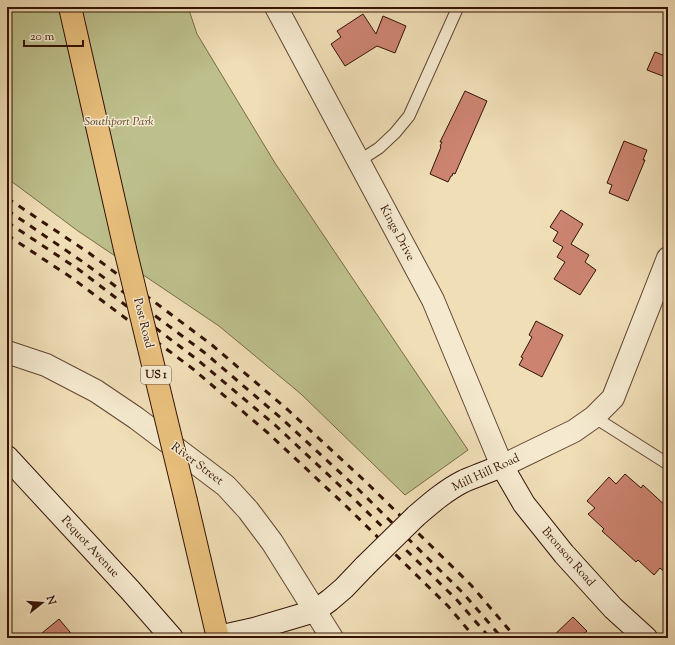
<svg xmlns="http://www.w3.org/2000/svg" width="675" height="645" viewBox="0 0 675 645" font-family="'Sorts Mill Goudy',serif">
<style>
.green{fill:#bdc08c;stroke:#786a48}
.building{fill:#cc8471;stroke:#341305}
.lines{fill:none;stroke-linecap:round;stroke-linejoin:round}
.lane-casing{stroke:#634632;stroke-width:13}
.street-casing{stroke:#634632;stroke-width:24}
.secondary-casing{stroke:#341305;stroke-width:24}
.primary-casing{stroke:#341305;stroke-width:24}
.lane{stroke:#f5ead0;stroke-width:11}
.street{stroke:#f5ead0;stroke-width:22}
.secondary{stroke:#f5ead0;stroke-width:22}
.primary{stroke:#e8bf7c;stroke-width:22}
.rail{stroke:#341305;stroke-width:3;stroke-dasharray:7 7;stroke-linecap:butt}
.secondary-bridge-casing{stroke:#341305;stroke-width:24;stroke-linecap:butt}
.primary-bridge-casing{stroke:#341305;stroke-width:24;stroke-linecap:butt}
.secondary-bridge{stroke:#f5ead0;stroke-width:22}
.primary-bridge{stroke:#e8bf7c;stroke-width:22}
.labels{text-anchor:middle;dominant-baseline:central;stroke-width:3;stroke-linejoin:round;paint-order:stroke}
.shield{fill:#f5ead0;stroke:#6e5442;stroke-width:1}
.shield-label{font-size:11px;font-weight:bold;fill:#341305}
.park-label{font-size:12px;font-style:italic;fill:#5d472e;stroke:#f5ead0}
.street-label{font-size:12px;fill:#341305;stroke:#f5ead0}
</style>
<rect width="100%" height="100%" fill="#f0deb7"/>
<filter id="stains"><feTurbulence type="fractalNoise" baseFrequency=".005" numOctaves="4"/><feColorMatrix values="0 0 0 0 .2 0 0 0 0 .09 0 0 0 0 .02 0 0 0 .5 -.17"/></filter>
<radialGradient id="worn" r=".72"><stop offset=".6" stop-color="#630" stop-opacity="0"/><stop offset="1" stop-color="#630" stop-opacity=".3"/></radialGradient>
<path class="green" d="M 7,7 L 188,7 L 197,34 L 275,163 L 468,450 L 405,495 L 301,394 L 219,326 L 78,231 L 7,178 Z"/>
<g class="building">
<path d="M 363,14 L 376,34 L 383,16 L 406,26 L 395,53 L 377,46 L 345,66 L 331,44 L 341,37 L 337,31 Z"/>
<path d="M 655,52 L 668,57 L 668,78 L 647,70 Z"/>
<path d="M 465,91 L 487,101 L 455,174 L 453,173 L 452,176 L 451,176 L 448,182 L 430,174 L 441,147 L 440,146 L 442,142 L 440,142 Z"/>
<path d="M 624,141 L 647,150 L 643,160 L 645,160 L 628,201 L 609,193 L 612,185 L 607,183 Z"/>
<path d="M 561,210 L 583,224 L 571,244 L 589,255 L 585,262 L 596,270 L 580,295 L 554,279 L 565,262 L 557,257 L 563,247 L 553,241 L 558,232 L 550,227 Z"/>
<path d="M 536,321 L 563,335 L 542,377 L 519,365 L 523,358 L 521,357 L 532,337 L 529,335 Z"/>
<path d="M 625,474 L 641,488 L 643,485 L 668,508 L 668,575 L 660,568 L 654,575 L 638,560 L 636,562 L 602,531 L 604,529 L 588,514 L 595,508 L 587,501 L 609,477 L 616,484 Z"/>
<path d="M 573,617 L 587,631 L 579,638 L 551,638 Z"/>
<path d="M 59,619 L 75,638 L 36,638 Z"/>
</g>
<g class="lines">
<g class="lane-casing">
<g id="lane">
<path d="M 359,161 L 379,148 L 395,133 L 409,116 L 458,7"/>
<path d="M 594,417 L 668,464"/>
</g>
</g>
<g class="street-casing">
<g id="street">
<path d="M 276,7 L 433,300 L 502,466 L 574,431 L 594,417 L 613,398 L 668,258"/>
<path d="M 7,352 L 46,365 L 96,391 L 136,418 L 226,486 L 248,510 L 272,542 L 332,638"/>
</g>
</g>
<g class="secondary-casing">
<g id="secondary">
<path d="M 7,457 L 130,590 L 172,638"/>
<path d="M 416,516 C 431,503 446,490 464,481 C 476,476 489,471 502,466 L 524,504 L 564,554 L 613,608 L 646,638"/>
<path d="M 218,637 L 254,629 L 315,611 L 330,600 L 344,588 L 365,566"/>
</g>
</g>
<g class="primary-casing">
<g id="primary">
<path d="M 70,7 L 125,249"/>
<path d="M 186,501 L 218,638"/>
</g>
</g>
<use href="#lane" class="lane"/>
<use href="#street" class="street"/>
<use href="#secondary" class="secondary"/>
<use href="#primary" class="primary"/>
<g class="rail">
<path d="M 7,198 L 89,253 L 212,345 L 288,410 L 366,482 L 471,585 L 516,638"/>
<path d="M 7,210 L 83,262 L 205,353 L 281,418 L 359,490 L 463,593 L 502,638"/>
<path d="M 7,222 L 78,269 L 199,361 L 275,425 L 352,497 L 456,599 L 490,638"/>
<path d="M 7,235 L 72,278 L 193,369 L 268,433 L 345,505 L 448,606 L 475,638"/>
</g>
<g class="secondary-bridge-casing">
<path id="secondary-bridge" d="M 365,566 L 416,516"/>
</g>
<g class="primary-bridge-casing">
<path id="primary-bridge" d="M 125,249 L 186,501"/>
</g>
<use href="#secondary-bridge" class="secondary-bridge"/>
<use href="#primary-bridge" class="primary-bridge"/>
</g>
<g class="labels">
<rect class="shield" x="141" y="366" width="30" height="18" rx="3"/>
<g class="shield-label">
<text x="156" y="375">US 1</text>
</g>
<g class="park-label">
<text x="119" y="122">Southport Park</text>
</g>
<g class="street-label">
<text transform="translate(397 233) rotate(62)">Kings Drive</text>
<text transform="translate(143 323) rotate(76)">Post Road</text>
<text transform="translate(197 464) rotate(37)">River Street</text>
<text transform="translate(486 473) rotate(-25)">Mill Hill Road</text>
<text transform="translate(90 547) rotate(47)">Pequot Avenue</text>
<text transform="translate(568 557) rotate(49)">Bronson Road</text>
</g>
</g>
<rect width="675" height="645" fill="none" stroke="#f0deb7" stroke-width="24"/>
<rect x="8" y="8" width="659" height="629" fill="none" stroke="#341305" stroke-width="2"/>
<rect x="12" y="12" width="651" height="621" fill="none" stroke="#341305"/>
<g transform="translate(42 603) rotate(73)" stroke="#f5ead0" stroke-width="3" paint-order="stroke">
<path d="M0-3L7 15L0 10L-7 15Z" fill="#341305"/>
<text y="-6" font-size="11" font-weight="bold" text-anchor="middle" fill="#341305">N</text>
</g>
<path d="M24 40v6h59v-6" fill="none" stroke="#341305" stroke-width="2"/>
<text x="30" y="40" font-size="12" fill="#341305" stroke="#f5ead0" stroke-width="3" paint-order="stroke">20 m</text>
<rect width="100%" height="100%" filter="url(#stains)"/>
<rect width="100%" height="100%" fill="url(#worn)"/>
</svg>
